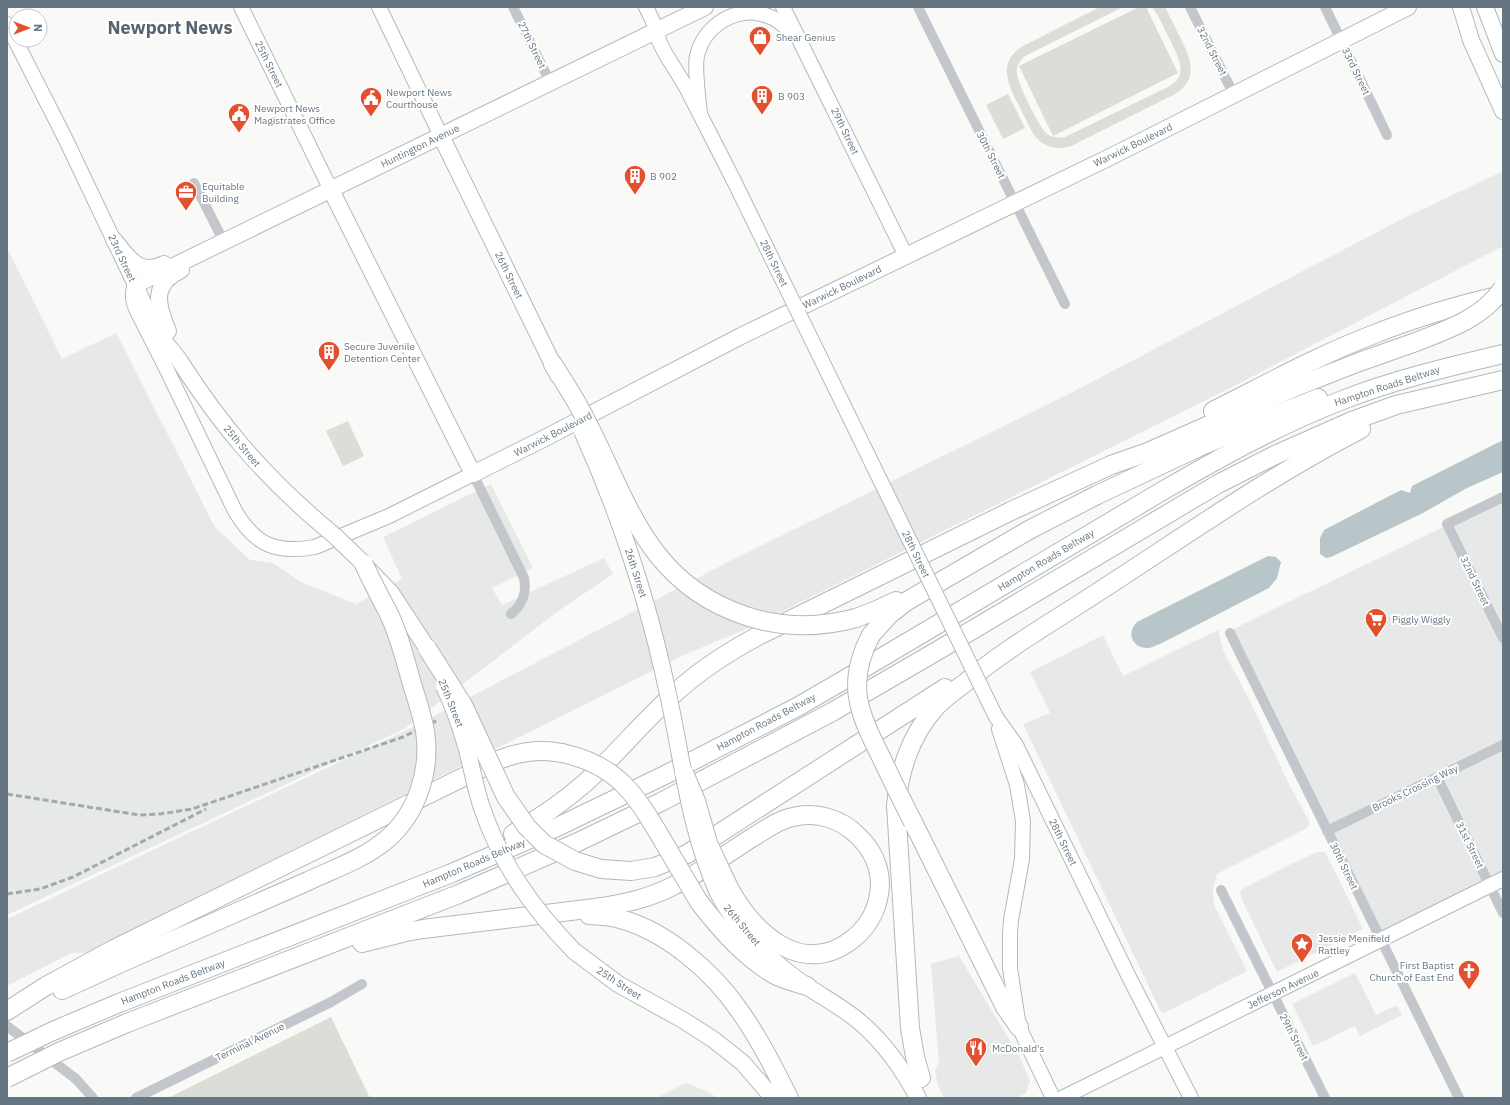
<svg xmlns="http://www.w3.org/2000/svg" width="1510" height="1105" viewBox="0 0 1510 1105" font-family="'IBM Plex Sans',sans-serif">
<style>
.built{fill:#e7e8e8}
.green{fill:#daded6}
.water{fill:#b8c6c9}
.lines{fill:none;stroke-linecap:round;stroke-linejoin:round}
.secondary-casing{stroke:#b3b9be;stroke-width:16}
.primary-casing{stroke:#b4b9bd;stroke-width:18}
.highway-casing{stroke:#b4b8bc;stroke-width:20}
.street{stroke:#c3c7cb;stroke-width:10}
.secondary{stroke:#fff;stroke-width:14}
.primary{stroke:#fff;stroke-width:16}
.highway{stroke:#fff;stroke-width:18}
.rail{stroke:#a2a9af;stroke-width:3;stroke-dasharray:6 3;stroke-linecap:butt}
.secondary-bridge-casing{stroke:#b3b9be;stroke-width:16;stroke-linecap:butt}
.primary-bridge-casing{stroke:#b4b9bd;stroke-width:18;stroke-linecap:butt}
.highway-bridge-casing{stroke:#b4b8bc;stroke-width:20;stroke-linecap:butt}
.secondary-bridge{stroke:#fff;stroke-width:14}
.primary-bridge{stroke:#fff;stroke-width:16}
.highway-bridge{stroke:#fff;stroke-width:18}
.labels{text-anchor:middle;dominant-baseline:central;stroke-width:4;stroke-linejoin:round;paint-order:stroke}
.poi-label{font-size:10px;fill:#657682;stroke:#fff;text-anchor:start}
.street-label{font-size:10px;fill:#657682;stroke:#fff}
.town-label{font-size:18px;font-weight:bold;fill:#57646d;stroke:#fff}
</style>
<rect width="100%" height="100%" fill="#f9f9f7"/>
<g class="built">
<path d="M 1503,171 L 1503,246 L 1230,388 L 751,627 L 686,654 L 85,953 L 71,953 L 7,986 L 7,919 L 409,729 L 730,561 L 1069,394 L 1402,219 Z"/>
<path d="M 7,248 L 62,359 L 116,333 L 215,527 L 250,560 L 273,563 L 301,582 L 356,604 L 402,579 L 383,537 L 491,484 L 533,568 L 492,588 L 502,605 L 604,558 L 613,574 L 557,612 L 404,729 L 7,915 Z"/>
<path d="M 1503,498 L 1503,880 L 1382,940 L 1229,631 Z"/>
<path d="M 1218,630 L 1223,650 L 1248,697 L 1288,782 L 1310,823 L 1307,828 L 1217,874 L 1213,889 L 1214,905 L 1247,971 L 1162,1014 L 1023,724 L 1050,713 L 1030,672 L 1103,635 L 1123,676 Z"/>
<path d="M 1317,852 L 1324,852 L 1327,856 L 1363,929 L 1277,972 L 1242,900 L 1240,893 L 1242,889 L 1287,866 Z"/>
<path d="M 959,956 L 1018,1054 L 1030,1080 L 1026,1093 L 1016,1098 L 944,1098 L 938,1086 L 935,1070 L 939,1064 L 931,964 Z"/>
<path d="M 1355,973 L 1376,1015 L 1397,1005 L 1402,1015 L 1360,1036 L 1355,1026 L 1313,1046 L 1292,1004 Z"/>
<path d="M 686,1083 L 709,1092 L 717,1098 L 656,1098 Z"/>
</g>
<g class="green">
<path d="M 1100,7 L 1123,7 L 1029,54 C 1021,58 1016,64 1017,74 C 1017,82 1040,129 1047,134 C 1053,138 1059,138 1065,137 L 1170,86 C 1189,74 1178,57 1171,42 C 1166,32 1162,23 1157,14 L 1152,7 L 1165,7 L 1166,9 C 1171,19 1176,29 1181,39 C 1191,60 1199,78 1175,94 L 1071,146 C 1062,149 1053,149 1044,144 C 1033,138 1029,125 1023,114 C 1012,91 993,64 1023,46 Z"/>
<path d="M 1139,7 L 1146,7 L 1178,73 L 1053,136 L 1019,66 Z"/>
<path d="M 1008,94 L 1025,128 L 1003,139 L 986,105 Z"/>
<path d="M 348,421 L 364,456 L 343,466 L 326,431 Z"/>
<path d="M 331,1017 L 370,1098 L 168,1098 Z"/>
</g>
<g class="water">
<path d="M 1503,440 L 1503,472 L 1465,489 L 1423,513 L 1331,557 L 1326,558 L 1320,554 L 1320,538 L 1324,530 L 1401,490 L 1410,493 L 1412,486 Z"/>
<path d="M 1268,556 L 1276,557 L 1281,562 L 1277,578 L 1269,588 L 1160,644 C 1156,645 1152,648 1148,648 C 1132,648 1126,633 1137,622 Z"/>
</g>
<g class="lines">
<g class="secondary-casing">
<g id="secondary">
<path d="M 241,7 L 331,190"/>
<path d="M 379,7 L 441,136"/>
<path d="M 646,7 L 657,30 L 659,41 L 665,53 L 686,87 L 734,181"/>
<path d="M 783,7 L 906,256"/>
<path d="M 7,24 L 65,138 L 135,285 C 131,295 133,302 137,311 L 166,368 L 235,511 C 255,545 276,554 315,547 L 389,516 L 473,474"/>
<path d="M 700,114 C 699,100 694,69 697,56 C 704,25 738,4 768,16 C 778,19 785,26 792,34"/>
<path d="M 996,717 L 1016,745 L 1129,977 L 1191,1098"/>
<path d="M 999,729 L 1017,785 L 1023,821 L 1022,859 L 1011,920 L 1010,933 L 1010,968 L 1013,988 L 1019,1027 L 1053,1098"/>
<path d="M 1062,1098 L 1503,879"/>
</g>
</g>
<g class="primary-casing">
<g id="primary">
<path d="M 1461,7 L 1471,40 L 1503,111"/>
<path d="M 1485,7 L 1503,54"/>
<path d="M 441,136 L 558,375"/>
<path d="M 331,190 L 473,474 L 543,439 L 741,336 L 1108,158 L 1408,7"/>
<path d="M 114,240 C 128,257 139,277 164,264"/>
<path d="M 168,331 C 157,305 151,284 181,270"/>
<path d="M 315,519 C 260,471 221,425 181,363 C 174,352 164,343 158,332 C 149,317 142,301 135,285 L 705,7"/>
<path d="M 369,570 L 391,593 L 427,648"/>
<path d="M 718,893 C 737,930 774,964 808,987 C 826,999 845,1009 861,1023 C 884,1043 904,1071 918,1098"/>
<path d="M 574,951 L 618,984 L 683,1020 L 714,1040 L 743,1063 L 773,1098"/>
</g>
</g>
<g class="highway-casing">
<g id="highway">
<path d="M 553,364 L 574,398"/>
<path d="M 1213,411 C 1265,385 1317,356 1372,335 C 1414,318 1458,305 1502,295"/>
<path d="M 856,618 L 877,610 L 896,601"/>
<path d="M 871,635 L 889,615 L 907,601 L 1029,530 L 1097,495 L 1199,447 L 1258,422 L 1318,398"/>
<path d="M 913,822 L 1005,1007 L 1019,1027"/>
<path d="M 513,834 C 538,819 562,803 585,783 C 616,755 643,721 675,693 C 700,670 728,652 758,636 L 1011,511 L 1111,465 L 1148,452 L 1293,388 L 1359,362 L 1413,343"/>
<path d="M 631,871 L 655,867 L 687,854 L 945,688"/>
<path d="M 699,902 C 720,929 745,958 775,975 C 785,980 797,983 807,986"/>
<path d="M 589,915 C 600,916 610,916 620,919 C 666,931 713,972 739,1010 C 759,1038 774,1068 789,1098"/>
<path d="M 362,943 L 406,932 L 423,929 L 595,908 C 622,904 648,899 673,886 C 700,873 725,855 750,839 C 764,831 777,820 793,817 C 816,811 841,819 857,835 C 872,849 880,865 880,885 C 879,906 870,925 854,938 C 803,980 754,933 729,888"/>
<path d="M 62,990 L 121,963 L 306,882"/>
<path d="M 119,1003 L 452,873 L 553,829 L 667,774 L 799,706 L 842,681 L 1164,490 C 1221,457 1279,425 1340,401 C 1393,380 1448,367 1503,354"/>
<path d="M 7,1011 L 46,986 L 114,949 L 494,762 C 516,752 538,748 562,753"/>
<path d="M 127,1023 L 459,894 L 578,842 L 661,802 L 832,712 L 937,651 L 1218,484 L 1275,455 L 1352,421 L 1396,405 L 1503,380"/>
<path d="M 921,1078 L 915,1057 L 910,1028 L 896,805 C 900,769 910,737 934,709 C 943,699 954,691 965,683 C 1005,649 1051,623 1095,594 C 1182,538 1268,477 1361,429"/>
</g>
</g>
<g class="street">
<path d="M 513,7 L 550,82"/>
<path d="M 918,7 L 1065,304"/>
<path d="M 1190,7 L 1234,95"/>
<path d="M 1325,7 L 1387,135"/>
<path d="M 194,183 L 224,242"/>
<path d="M 473,474 L 524,578 C 527,593 523,604 511,614"/>
<path d="M 1503,497 L 1447,524 L 1503,638"/>
<path d="M 1230,633 L 1459,1098"/>
<path d="M 1437,777 L 1503,913"/>
<path d="M 1327,831 L 1503,745"/>
<path d="M 1221,890 L 1325,1098"/>
<path d="M 7,1026 L 76,1079 L 93,1098"/>
<path d="M 136,1098 L 331,1002 L 362,984"/>
</g>
<use href="#secondary" class="secondary"/>
<use href="#primary" class="primary"/>
<use href="#highway" class="highway"/>
<g class="rail">
<path d="M 7,794 L 139,815 L 160,814 L 192,809 L 403,737 L 438,720"/>
<path d="M 7,894 L 40,889 L 73,877 L 206,809"/>
</g>
<g class="secondary-bridge-casing">
<path id="secondary-bridge" d="M 734,181 L 996,717"/>
</g>
<g class="primary-bridge-casing">
<g id="primary-bridge">
<path d="M 582,431 C 620,515 649,604 668,694 C 683,762 689,829 718,893"/>
<path d="M 315,519 L 336,537 L 364,564"/>
<path d="M 444,686 C 453,705 460,725 466,746 C 472,767 475,788 482,808 C 501,864 533,909 574,951"/>
</g>
</g>
<g class="highway-bridge-casing">
<g id="highway-bridge">
<path d="M 1413,343 C 1446,330 1482,319 1503,288"/>
<path d="M 574,398 C 625,485 637,580 746,616 C 781,628 820,628 856,618"/>
<path d="M 871,635 C 845,684 859,713 882,759 C 892,780 902,801 913,822"/>
<path d="M 427,648 L 463,705 L 506,797 L 527,827 L 544,844 L 575,861 L 601,869 L 631,871"/>
<path d="M 562,753 C 618,765 636,795 663,841 C 675,861 687,882 699,902"/>
<path d="M 684,773 L 696,801 L 708,843 L 729,888"/>
<path d="M 306,882 C 333,869 362,860 386,840 C 417,814 431,771 425,731 C 422,715 417,700 412,684 C 405,660 399,633 387,610 C 379,595 371,580 364,564"/>
<path d="M 7,1053 L 53,1031 L 119,1003"/>
<path d="M 7,1078 L 59,1052 L 127,1023"/>
</g>
</g>
<use href="#secondary-bridge" class="secondary-bridge"/>
<use href="#primary-bridge" class="primary-bridge"/>
<use href="#highway-bridge" class="highway-bridge"/>
</g>
<defs>
<g id="shop-pin" transform="scale(1.15)"><path d="M0 17L-7.5 6A9.5 9.5 0 1 1 7.5 6Z" fill="#e2512f" stroke="#fff"/><path d="M-5-2.5h2.3a2.7 3.5 0 0 1 5.4 0H5L5.5 6h-11ZM-1.5-2.5h3a1.5 2.3 0 0 0-3 0Z" fill="#fff"/></g>
<g id="building-pin" transform="scale(1.15)"><path d="M0 17L-7.5 6A9.5 9.5 0 1 1 7.5 6Z" fill="#e2512f" stroke="#fff"/><path d="M-4-6H4V6H1V3H-1V6H-4ZM-2.5-4.3h1.7v1.8h-1.7ZM.8-4.3h1.7v1.8H.8ZM-2.5-1h1.7V.8h-1.7ZM.8-1h1.7V.8H.8Z" fill="#fff"/></g>
<g id="civic-pin" transform="scale(1.15)"><path d="M0 17L-7.5 6A9.5 9.5 0 1 1 7.5 6Z" fill="#e2512f" stroke="#fff"/><path d="M-.6-6.5H3V-4.5H.6V-3L4-1V1h2V6H-6V1h2V-1L-.6-3ZM-1.2 2.5V6h2.4V2.5Z" fill="#fff"/></g>
<g id="office-pin" transform="scale(1.15)"><path d="M0 17L-7.5 6A9.5 9.5 0 1 1 7.5 6Z" fill="#e2512f" stroke="#fff"/><path d="M-6-3h4V-5.5h4V-3h4V5H-6ZM-1-4.5V-3h2v-1.5ZM-6 0V1H6V0Z" fill="#fff"/></g>
<g id="supermarket-pin" transform="scale(1.15)"><path d="M0 17L-7.5 6A9.5 9.5 0 1 1 7.5 6Z" fill="#e2512f" stroke="#fff"/><path d="M-6-5.5h2.5l.6 2H6L4.5 2H-2.5L-4.4-4H-6ZM-1.5 3.2a1.3 1.3 0 1 0 .1 0ZM3 3.2a1.3 1.3 0 1 0 .1 0Z" fill="#fff"/></g>
<g id="sight-pin" transform="scale(1.15)"><path d="M0 17L-7.5 6A9.5 9.5 0 1 1 7.5 6Z" fill="#e2512f" stroke="#fff"/><path d="M0-6L1.8-2.2L6-1.7L2.9 1.2L3.7 5.4L0 3.3L-3.7 5.4L-2.9 1.2L-6-1.7L-1.8-2.2Z" fill="#fff"/></g>
<g id="church-pin" transform="scale(1.15)"><path d="M0 17L-7.5 6A9.5 9.5 0 1 1 7.5 6Z" fill="#e2512f" stroke="#fff"/><path d="M-1.2-6h2.4v3.5h3.3v2.4h-3.3V6h-2.4V-.1h-3.3v-2.4h3.3Z" fill="#fff"/></g>
<g id="restaurant-pin" transform="scale(1.15)"><path d="M0 17L-7.5 6A9.5 9.5 0 1 1 7.5 6Z" fill="#e2512f" stroke="#fff"/><path d="M-5-6h1v4h1v-4h1v4h1v-4h1v5L-1.5 .5V6h-2V.5L-5-1ZM5-6V6H3V1.5H1.5Q1.5-4 5-6Z" fill="#fff"/></g>
</defs>
<g fill-rule="evenodd">
<use href="#shop-pin" x="760" y="37"/>
<use href="#building-pin" x="762" y="96"/>
<use href="#civic-pin" x="371" y="98"/>
<use href="#civic-pin" x="239" y="114"/>
<use href="#building-pin" x="635" y="176"/>
<use href="#office-pin" x="186" y="192"/>
<use href="#building-pin" x="329" y="352"/>
<use href="#supermarket-pin" x="1376" y="619"/>
<use href="#sight-pin" x="1302" y="944"/>
<use href="#church-pin" x="1469" y="971"/>
<use href="#restaurant-pin" x="976" y="1048"/>
</g>
<g class="labels">
<g class="poi-label">
<text x="776" y="37">Shear Genius</text>
<text x="386" y="92">Newport News<tspan x="386" dy="12">Courthouse</tspan></text>
<text x="778" y="96">B 903</text>
<text x="254" y="108">Newport News<tspan x="254" dy="12">Magistrates Office</tspan></text>
<text x="650" y="176">B 902</text>
<text x="202" y="186">Equitable<tspan x="202" dy="12">Building</tspan></text>
<text x="344" y="346">Secure Juvenile<tspan x="344" dy="12">Detention Center</tspan></text>
<text x="1392" y="619">Piggly Wiggly</text>
<text x="1318" y="938">Jessie Menifield<tspan x="1318" dy="12">Rattley</tspan></text>
<text x="1454" y="965" text-anchor="end">First Baptist<tspan x="1454" dy="12">Church of East End</tspan></text>
<text x="992" y="1048">McDonald's</text>
</g>
<g class="street-label">
<text transform="translate(532 45) rotate(64)">27th Street</text>
<text transform="translate(1212 51) rotate(63)">32nd Street</text>
<text transform="translate(269 64) rotate(64)">25th Street</text>
<text transform="translate(1356 71) rotate(64)">33rd Street</text>
<text transform="translate(845 131) rotate(64)">29th Street</text>
<text transform="translate(1133 145) rotate(-26)">Warwick Boulevard</text>
<text transform="translate(420 146) rotate(-26)">Huntington Avenue</text>
<text transform="translate(991 155) rotate(63)">30th Street</text>
<text transform="translate(122 258) rotate(65)">23rd Street</text>
<text transform="translate(774 263) rotate(64)">28th Street</text>
<text transform="translate(509 275) rotate(64)">26th Street</text>
<text transform="translate(842 287) rotate(-26)">Warwick Boulevard</text>
<text transform="translate(1387 386) rotate(-18)">Hampton Roads Beltway</text>
<text transform="translate(553 434) rotate(-27)">Warwick Boulevard</text>
<text transform="translate(242 446) rotate(50)">25th Street</text>
<text transform="translate(916 554) rotate(64)">28th Street</text>
<text transform="translate(1046 560) rotate(-31)">Hampton Roads Beltway</text>
<text transform="translate(636 573) rotate(72)">26th Street</text>
<text transform="translate(1475 581) rotate(64)">32nd Street</text>
<text transform="translate(451 703) rotate(68)">25th Street</text>
<text transform="translate(766 722) rotate(-28)">Hampton Roads Beltway</text>
<text transform="translate(1415 788) rotate(-26)">Brooks Crossing Way</text>
<text transform="translate(1063 842) rotate(64)">28th Street</text>
<text transform="translate(1470 845) rotate(64)">31st Street</text>
<text transform="translate(474 863) rotate(-23)">Hampton Roads Beltway</text>
<text transform="translate(1344 866) rotate(64)">30th Street</text>
<text transform="translate(742 925) rotate(50)">26th Street</text>
<text transform="translate(173 982) rotate(-21)">Hampton Roads Beltway</text>
<text transform="translate(619 983) rotate(33)">25th Street</text>
<text transform="translate(1283 989) rotate(-26)">Jefferson Avenue</text>
<text transform="translate(1294 1037) rotate(63)">29th Street</text>
<text transform="translate(250 1042) rotate(-26)">Terminal Avenue</text>
</g>
<g class="town-label">
<text x="170" y="27">Newport News</text>
</g>
</g>
<rect width="1510" height="1105" fill="none" stroke="#657682" stroke-width="16"/>
<g transform="translate(28 28) rotate(90)"><circle r="19" fill="#ffffff" stroke="#c1c8cd"/>
<path d="M0-3L7 15L0 10L-7 15Z" fill="#e2512f"/>
<text y="-6" font-size="11" font-weight="bold" text-anchor="middle" fill="#657682">N</text>
</g>
</svg>
